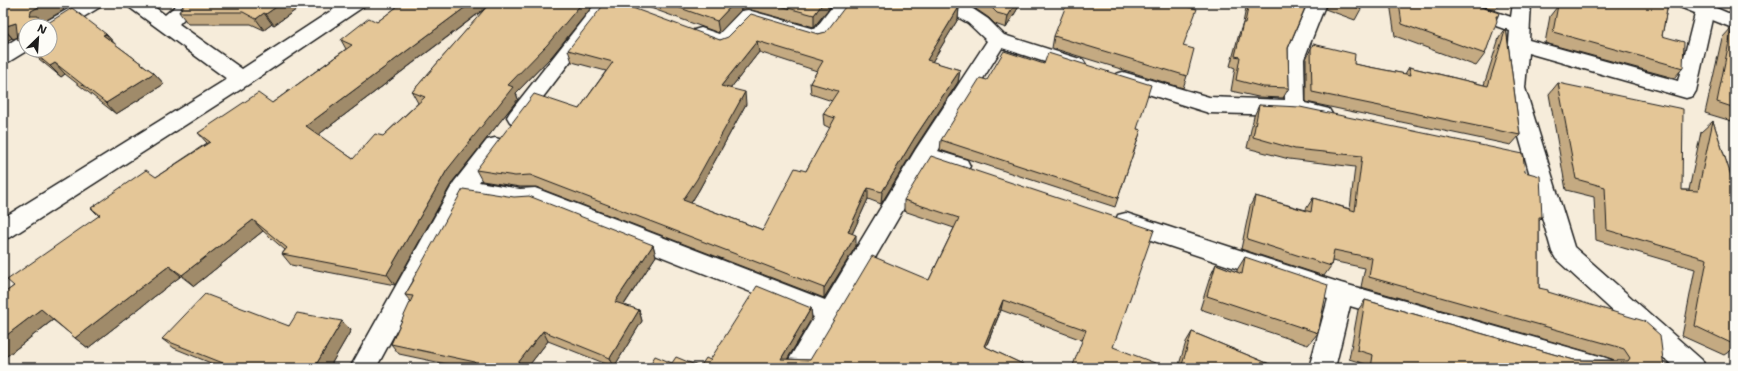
<svg xmlns="http://www.w3.org/2000/svg" width="1738" height="371" viewBox="0 0 1738 371" font-family="'Shantell Sans',sans-serif">
<style>
.lines{fill:none;stroke-linecap:round;stroke-linejoin:round}
.minor-casing{stroke:#1c1c1c;stroke-width:3}
.highway-casing{stroke:#1c1c1c;stroke-width:3}
.minor{fill:#fdfcf7;fill-rule:evenodd}
.highway{fill:#fdfcf7;fill-rule:evenodd}
.wall{fill:#c4aa82;stroke:#1c1c1c;fill-rule:evenodd}
.shaded-wall{fill:#a08b6a;stroke:#1c1c1c}
.building{fill:#e4c697;stroke:#1c1c1c;fill-rule:evenodd}
</style>
<rect width="100%" height="100%" fill="#f6ecda"/>
<filter id="ink" filterUnits="userSpaceOnUse"><feTurbulence type="fractalNoise" baseFrequency=".025" numOctaves="2"/><feDisplacementMap in="SourceGraphic" scale="8" xChannelSelector="R" yChannelSelector="G"/><feConvolveMatrix kernelMatrix="1 2 1 2 8 2 1 2 1" color-interpolation-filters="sRGB"/></filter>
<g filter="url(#ink)">
<g class="lines">
<g class="minor-casing">
<g id="minor">
<path d="M 79,3 L 102,3 L 100,7 L 57,33 L 50,35 L 50,26 L 42,26 L 43,23 Z"/>
<path d="M 127,3 L 149,3 L 165,15 L 179,3 L 199,3 L 179,24 L 242,69 L 343,3 L 365,3 L 363,7 L 249,84 L 11,237 L 3,239 L 3,218 L 227,79 L 129,7 Z"/>
<path d="M 596,3 L 615,3 L 524,122 L 517,125 L 510,122 L 507,117 L 510,112 Z"/>
<path d="M 835,3 L 856,3 L 826,42 L 819,44 L 752,24 L 729,48 L 722,50 L 694,40 L 691,35 L 694,30 L 701,28 L 719,34 L 741,11 L 748,10 L 815,29 Z"/>
<path d="M 938,3 L 964,3 L 988,19 L 1004,35 L 1083,60 L 1086,65 L 1083,70 L 1076,72 L 1002,48 L 938,151 L 967,160 L 970,166 L 967,172 L 959,174 L 929,165 L 811,368 L 784,368 L 814,317 L 534,206 L 520,207 L 468,198 L 376,368 L 350,368 L 454,182 L 487,140 L 495,138 L 503,140 L 506,146 L 479,182 L 520,189 L 535,188 L 543,191 L 825,300 L 916,149 L 987,41 L 968,23 L 940,7 Z"/>
<path d="M 1308,3 L 1326,3 L 1304,59 L 1305,103 L 1329,109 L 1332,114 L 1329,119 L 1322,122 L 1292,115 L 1209,113 L 1116,84 L 1113,79 L 1116,74 L 1123,72 L 1209,97 L 1285,100 L 1284,59 Z"/>
<path d="M 1441,3 L 1470,3 L 1511,17 L 1513,3 L 1531,3 L 1529,40 L 1678,81 L 1696,10 L 1698,6 L 1705,4 L 1712,6 L 1714,10 L 1696,91 L 1693,96 L 1686,98 L 1528,53 L 1525,88 L 1574,247 L 1702,360 L 1706,368 L 1675,368 L 1556,259 L 1552,252 L 1505,88 L 1510,31 L 1443,7 Z"/>
<path d="M 26,35 L 26,50 L 28,50 L 10,61 L 3,63 L 3,47 L 19,37 Z"/>
<path d="M 1126,213 L 1341,283 L 1603,357 L 1612,360 L 1616,368 L 1563,368 L 1350,306 L 1335,368 L 1309,368 L 1328,299 L 1118,229 L 1115,222 L 1118,215 Z"/>
</g>
</g>
<g class="highway-casing">
<path id="highway" d="M 1678,3 L 1704,3 L 1735,16 L 1735,29 L 1680,7 Z"/>
</g>
<use href="#minor" class="minor"/>
<use href="#highway" class="highway"/>
</g>
<g class="wall">
<path d="M 3,3 L 58,3 L 64,10 L 43,22 L 45,24 L 106,34 L 115,44 L 154,73 L 164,84 L 116,114 L 65,74 L 61,77 L 28,50 L 50,50 L 26,26 L 26,48 L 18,40 L 18,37 L 13,39 L 12,38 L 3,43 Z"/>
<path d="M 185,3 L 306,3 L 274,25 L 272,24 L 264,30 L 251,24 L 188,24 L 179,12 Z"/>
<path d="M 402,3 L 595,3 L 552,56 L 516,93 L 518,99 L 453,181 L 395,285 L 291,265 L 282,254 L 285,250 L 263,231 L 194,286 L 181,276 L 88,348 L 53,320 L 3,359 L 3,294 L 14,286 L 99,216 L 91,208 L 156,177 L 207,143 L 198,133 L 272,103 L 346,49 L 341,40 L 377,22 ZM 486,8 L 412,92 L 418,103 L 383,136 L 353,159 L 318,135 Z"/>
<path d="M 637,3 L 833,3 L 814,27 L 748,9 L 741,10 L 719,33 Z"/>
<path d="M 967,3 L 1021,3 L 1006,28 L 995,24 L 989,18 Z"/>
<path d="M 1247,3 L 1307,3 L 1288,48 L 1289,88 L 1283,98 L 1258,97 L 1231,91 L 1235,68 L 1230,66 L 1239,34 L 1243,23 Z"/>
<path d="M 1327,3 L 1361,3 L 1361,9 L 1355,20 L 1325,9 L 1327,4 Z"/>
<path d="M 1390,3 L 1469,3 L 1498,16 L 1497,18 L 1485,54 L 1476,66 L 1395,36 Z"/>
<path d="M 1474,3 L 1500,3 L 1495,10 Z"/>
<path d="M 1558,3 L 1668,3 L 1662,36 L 1683,68 L 1674,78 L 1545,43 L 1550,16 L 1557,7 Z"/>
<path d="M 959,7 L 958,19 L 932,62 L 960,70 L 958,82 L 915,148 L 881,204 L 868,199 L 852,234 L 856,246 L 824,298 L 536,187 L 520,187 L 482,181 L 476,170 L 579,109 L 606,71 L 572,62 L 568,50 L 720,40 L 818,34 ZM 759,52 L 817,71 L 810,83 L 811,94 L 832,101 L 823,114 L 824,125 L 830,128 L 806,171 L 763,230 L 691,203 L 699,190 L 746,104 L 730,89 Z"/>
<path d="M 1732,27 L 1735,28 L 1735,122 L 1705,113 L 1722,38 Z"/>
<path d="M 1506,28 L 1520,135 L 1511,145 L 1306,102 L 1306,59 L 1313,44 L 1354,64 L 1405,74 L 1409,67 L 1484,85 L 1499,38 Z"/>
<path d="M 1054,36 L 1183,46 L 1187,76 L 1183,88 L 1052,48 Z"/>
<path d="M 1558,83 L 1682,190 L 1689,190 L 1701,132 L 1713,121 L 1735,188 L 1735,350 L 1733,349 L 1724,355 L 1682,336 L 1695,269 L 1596,240 L 1594,197 L 1566,190 L 1549,94 Z"/>
<path d="M 1259,105 L 1525,172 L 1542,217 L 1539,220 L 1539,288 L 1548,292 L 1664,368 L 1364,368 L 1365,364 L 1349,359 L 1358,310 L 1365,300 L 1574,360 L 1614,360 L 1612,359 L 1603,356 L 1361,287 L 1365,268 L 1332,261 L 1331,266 L 1324,276 L 1241,249 L 1250,206 L 1255,196 L 1306,210 L 1306,209 L 1313,198 L 1350,209 L 1355,167 L 1289,159 L 1247,148 L 1254,116 Z"/>
<path d="M 1137,129 L 1141,130 L 1115,207 L 940,150 L 941,140 Z"/>
<path d="M 904,200 L 1154,230 L 1082,340 L 1001,310 L 986,347 L 1031,368 L 648,368 L 672,363 L 700,367 L 710,360 L 811,308 L 812,318 L 788,359 L 810,360 L 929,280 L 954,228 L 904,211 Z"/>
<path d="M 653,245 L 656,256 L 624,305 L 639,310 L 642,321 L 614,367 L 548,341 L 527,368 L 465,368 L 399,354 L 391,344 L 411,302 L 405,295 L 413,281 L 413,279 Z"/>
<path d="M 1245,257 L 1318,333 L 1308,345 L 1200,309 L 1210,277 L 1216,264 L 1237,272 L 1237,270 Z"/>
<path d="M 289,326 L 351,330 L 329,368 L 223,368 L 174,348 L 162,339 Z"/>
<path d="M 1192,332 L 1279,368 L 1178,368 L 1186,342 Z"/>
</g>
<g class="shaded-wall">
<path d="M 46,3 L 58,3 L 64,10 L 43,22 L 47,26 L 40,26 L 30,16 L 31,11 Z"/>
<path d="M 282,3 L 306,3 L 274,25 L 266,14 Z"/>
<path d="M 471,3 L 492,3 L 314,138 L 306,126 Z"/>
<path d="M 582,3 L 595,3 L 552,56 L 516,93 L 518,99 L 453,181 L 395,285 L 387,274 L 447,170 L 508,85 Z"/>
<path d="M 734,3 L 740,3 L 741,10 L 719,33 L 717,21 Z"/>
<path d="M 823,3 L 833,3 L 814,27 L 814,15 Z"/>
<path d="M 1016,3 L 1021,3 L 1006,28 L 1008,16 Z"/>
<path d="M 959,7 L 958,19 L 926,72 L 927,60 Z"/>
<path d="M 264,13 L 272,24 L 264,30 L 256,19 Z"/>
<path d="M 16,23 L 26,34 L 13,39 L 3,27 Z"/>
<path d="M 3,28 L 12,38 L 3,43 Z"/>
<path d="M 106,34 L 116,45 L 103,35 Z"/>
<path d="M 757,41 L 759,52 L 723,98 L 721,86 Z"/>
<path d="M 55,63 L 65,74 L 61,77 L 50,66 Z"/>
<path d="M 960,70 L 958,82 L 915,148 L 881,204 L 882,192 L 915,137 Z"/>
<path d="M 154,73 L 164,84 L 116,114 L 106,103 Z"/>
<path d="M 745,92 L 746,104 L 699,190 L 686,211 L 683,200 Z"/>
<path d="M 868,188 L 868,199 L 848,243 L 848,232 Z"/>
<path d="M 253,220 L 263,231 L 194,286 L 182,275 Z"/>
<path d="M 856,235 L 856,246 L 824,298 L 824,288 Z"/>
<path d="M 653,245 L 656,256 L 619,312 L 615,302 Z"/>
<path d="M 169,266 L 181,276 L 88,348 L 75,338 Z"/>
<path d="M 1003,300 L 1001,310 L 982,356 L 984,346 Z"/>
<path d="M 811,308 L 812,318 L 782,368 L 781,359 Z"/>
<path d="M 41,309 L 54,319 L 3,359 L 3,338 Z"/>
<path d="M 639,310 L 642,321 L 614,367 L 610,358 Z"/>
<path d="M 342,321 L 351,330 L 329,368 L 314,368 Z"/>
<path d="M 543,331 L 548,341 L 527,368 L 514,368 Z"/>
</g>
<g class="building">
<path d="M 3,3 L 46,3 L 31,11 L 30,16 L 38,16 L 39,25 L 48,23 L 72,8 L 106,34 L 103,35 L 154,73 L 106,103 L 55,63 L 50,66 L 31,50 L 50,50 L 50,26 L 26,26 L 26,46 L 18,40 L 16,23 L 3,27 Z"/>
<path d="M 185,3 L 282,3 L 266,14 L 264,13 L 256,19 L 243,12 L 179,12 Z"/>
<path d="M 402,3 L 471,3 L 306,126 L 353,159 L 375,134 L 383,136 L 425,97 L 412,92 L 490,3 L 582,3 L 547,45 L 508,85 L 513,87 L 447,170 L 387,274 L 282,254 L 287,248 L 253,220 L 182,275 L 169,266 L 75,338 L 41,309 L 3,338 L 3,294 L 14,286 L 7,280 L 100,215 L 91,208 L 146,170 L 156,177 L 210,142 L 198,133 L 258,93 L 272,103 L 352,45 L 341,40 L 369,18 L 377,22 Z"/>
<path d="M 605,3 L 619,3 L 720,40 L 728,37 L 751,14 L 818,34 L 826,32 L 848,3 L 952,3 L 959,7 L 927,60 L 960,70 L 915,137 L 882,192 L 868,188 L 848,232 L 856,235 L 824,288 L 530,175 L 515,176 L 476,170 L 534,94 L 579,109 L 613,62 L 568,50 ZM 757,41 L 823,61 L 810,83 L 838,91 L 823,114 L 835,118 L 806,171 L 795,168 L 763,230 L 683,200 L 697,179 L 745,92 L 721,86 Z"/>
<path d="M 666,3 L 734,3 L 717,21 Z"/>
<path d="M 769,3 L 823,3 L 814,15 Z"/>
<path d="M 986,3 L 1016,3 L 1008,16 L 997,13 L 990,6 Z"/>
<path d="M 1067,3 L 1174,3 L 1197,9 L 1183,46 L 1194,49 L 1187,76 L 1054,36 Z"/>
<path d="M 1249,3 L 1307,3 L 1288,48 L 1289,88 L 1263,87 L 1236,80 L 1240,57 L 1235,56 L 1243,23 L 1245,23 Z"/>
<path d="M 1344,3 L 1361,3 L 1361,9 Z"/>
<path d="M 1399,3 L 1469,3 L 1499,13 L 1498,16 L 1496,16 L 1497,21 L 1485,54 L 1402,24 Z"/>
<path d="M 1563,3 L 1668,3 L 1662,36 L 1684,42 L 1683,68 L 1553,32 L 1558,5 L 1562,6 Z"/>
<path d="M 1732,27 L 1735,28 L 1735,108 L 1717,102 Z"/>
<path d="M 1506,28 L 1520,135 L 1312,92 L 1311,49 L 1313,44 L 1355,54 L 1354,64 L 1411,75 L 1409,67 L 1488,86 Z"/>
<path d="M 1004,51 L 1044,64 L 1048,53 L 1151,85 L 1137,129 L 1141,130 L 1118,198 L 941,140 L 980,78 L 987,80 Z"/>
<path d="M 1558,83 L 1683,109 L 1682,190 L 1698,191 L 1713,121 L 1735,188 L 1735,345 L 1695,326 L 1707,259 L 1607,230 L 1605,187 L 1576,179 Z"/>
<path d="M 1259,105 L 1300,107 L 1523,154 L 1525,172 L 1540,176 L 1542,217 L 1539,217 L 1539,288 L 1548,290 L 1548,292 L 1644,321 L 1660,335 L 1664,368 L 1371,368 L 1373,355 L 1357,350 L 1365,300 L 1574,360 L 1628,361 L 1630,358 L 1624,349 L 1615,346 L 1369,277 L 1372,258 L 1334,250 L 1331,266 L 1247,239 L 1255,196 L 1311,212 L 1313,198 L 1355,211 L 1362,156 L 1295,149 L 1253,137 Z"/>
<path d="M 931,156 L 1154,230 L 1113,347 L 1168,368 L 1072,368 L 1086,330 L 1003,300 L 984,346 L 1031,368 L 648,368 L 655,356 L 672,363 L 676,357 L 700,367 L 706,358 L 710,360 L 757,286 L 811,308 L 781,359 L 810,360 L 872,256 L 929,280 L 959,218 L 904,200 Z"/>
<path d="M 463,189 L 514,197 L 529,196 L 653,245 L 615,302 L 639,310 L 610,358 L 543,331 L 514,368 L 471,368 L 475,362 L 391,344 L 413,296 L 405,295 L 414,280 L 413,279 Z"/>
<path d="M 1245,257 L 1328,285 L 1318,333 L 1207,296 L 1216,264 L 1242,274 Z"/>
<path d="M 205,294 L 289,326 L 297,313 L 342,321 L 314,368 L 226,368 L 228,365 L 162,339 Z"/>
<path d="M 1192,332 L 1279,368 L 1181,368 Z"/>
</g>
</g>
<rect width="1738" height="371" fill="none" stroke="#fdfcf7" stroke-width="16"/>
<rect x="8" y="8" width="1722" height="355" fill="none" stroke="#1c1c1c" stroke-width="1.5" filter="url(#ink)"/>
<g transform="translate(38 38) rotate(25)"><circle r="19" fill="#fdfcf7" stroke="#a3a29f"/>
<path d="M0-3L7 15L0 10L-7 15Z" fill="#1c1c1c"/>
<text y="-6" font-size="11" font-weight="bold" text-anchor="middle" fill="#1c1c1c">N</text>
</g>
</svg>
